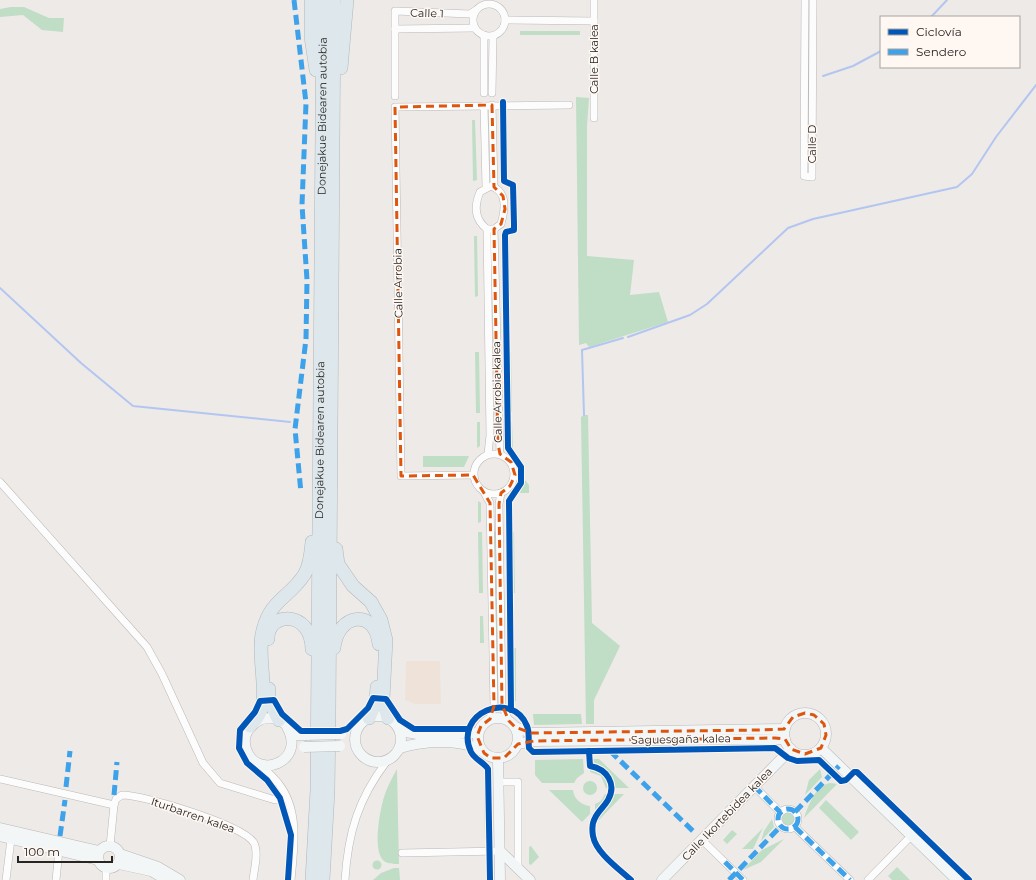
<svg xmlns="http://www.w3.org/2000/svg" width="1036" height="880" viewBox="0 0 1036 880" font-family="Montserrat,sans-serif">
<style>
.commercial{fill:#efe3d9}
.green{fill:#c0ddc6}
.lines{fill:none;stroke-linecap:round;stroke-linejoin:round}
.stream{stroke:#b3c6f0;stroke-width:2}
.street-casing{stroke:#bbb8b7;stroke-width:8}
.secondary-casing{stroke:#bbb8b7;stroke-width:11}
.highway-casing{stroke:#aeb7ba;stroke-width:14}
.street{stroke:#fcfcfc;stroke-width:7}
.secondary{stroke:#f3f6f7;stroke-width:10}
.highway{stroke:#dee8ec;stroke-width:13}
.secondary-bridge-casing{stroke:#bbb8b7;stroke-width:11;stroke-linecap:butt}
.secondary-bridge{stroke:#f3f6f7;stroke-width:10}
.quiet{stroke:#3ea2ea;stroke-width:5;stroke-dasharray:10 5;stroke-linecap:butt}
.cycleway-casing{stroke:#fef7f2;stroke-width:8}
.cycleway{stroke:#0057b8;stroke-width:6}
.marked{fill:none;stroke:#de560d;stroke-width:3;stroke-dasharray:8 5;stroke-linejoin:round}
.labels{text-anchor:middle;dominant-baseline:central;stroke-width:3;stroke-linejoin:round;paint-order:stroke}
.street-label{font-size:11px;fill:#272422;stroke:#fef7f2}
</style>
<rect width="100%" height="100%" fill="#eeeae8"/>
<path class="commercial" d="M 406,661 L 440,661 L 441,704 L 415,704 L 405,700 Z"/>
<g class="green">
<path d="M 808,0 L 810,0 L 811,68 L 808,68 Z"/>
<path d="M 11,7 L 24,7 L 49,18 L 64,18 L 63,32 L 42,30 L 23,15 L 0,17 L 0,9 Z"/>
<rect x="520" y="31" width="60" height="4"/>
<path d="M 808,74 L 810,74 L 809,169 L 808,169 Z"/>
<path d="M 576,97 L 589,98 L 587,126 L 587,256 L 634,260 L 630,295 L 659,292 L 668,322 L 589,347 L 586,343 L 579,345 Z"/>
<path d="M 504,119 L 507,119 L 508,180 L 505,180 Z"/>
<path d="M 472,120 L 475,120 L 477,180 L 473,181 Z"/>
<path d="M 474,236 L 477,236 L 478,296 L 475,297 Z"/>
<path d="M 506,236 L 509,236 L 510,296 L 507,296 Z"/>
<path d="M 475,352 L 479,352 L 480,413 L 476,413 Z"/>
<path d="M 508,352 L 511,352 L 512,412 L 509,412 Z"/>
<path d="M 584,415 L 588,415 L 592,623 L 620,646 L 594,700 L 594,724 L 586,724 L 581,417 Z"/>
<path d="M 477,422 L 480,422 L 480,446 L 477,448 Z"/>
<path d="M 509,422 L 512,422 L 513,449 L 510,446 Z"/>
<path d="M 469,456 L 464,467 L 423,467 L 423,456 Z"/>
<path d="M 525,480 L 529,485 L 529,493 L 520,493 Z"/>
<path d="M 513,500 L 513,522 L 510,522 L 510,502 Z"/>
<path d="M 478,501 L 481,503 L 481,522 L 478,523 Z"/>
<path d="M 482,532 L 483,593 L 479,593 L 478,532 Z"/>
<path d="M 494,532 L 496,532 L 497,593 L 495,593 Z"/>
<path d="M 510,532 L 514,532 L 515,593 L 512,593 Z"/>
<path d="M 495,598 L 497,598 L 498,643 L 496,643 Z"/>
<path d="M 480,616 L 483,616 L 484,643 L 480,643 Z"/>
<path d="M 496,648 L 498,648 L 499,702 L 497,702 Z"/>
<path d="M 512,648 L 516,648 L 516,701 L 513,702 Z"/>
<path d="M 533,714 L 581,714 L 582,724 L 534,725 Z"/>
<path d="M 583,759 L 584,773 L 577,778 L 574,783 L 542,783 L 535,775 L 535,760 Z"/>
<path d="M 591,759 L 599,759 L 629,788 L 613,788 C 612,775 604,768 592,765 Z"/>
<path d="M 590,768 C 602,768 609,776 611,788 L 606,788 L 601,776 L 590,772 Z"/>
<path d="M 397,769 L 399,864 C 394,864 388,864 384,861 C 372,851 380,810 384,797 C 387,787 392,778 397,769 Z"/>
<path d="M 820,769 L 822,777 L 805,795 L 809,780 Z"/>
<path d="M 484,771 L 487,771 L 488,839 L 485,839 Z"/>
<circle cx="590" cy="788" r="7"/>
<path d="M 831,783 L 837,784 L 804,818 C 809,805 815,785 831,783 Z"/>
<path d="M 549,790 L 573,790 C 574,799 581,805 590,806 L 590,814 L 582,822 Z"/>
<path d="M 605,794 L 610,794 L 609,797 L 595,815 L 595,804 L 601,801 Z"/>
<path d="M 612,794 L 624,794 L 595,824 C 598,812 609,806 612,794 Z"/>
<path d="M 826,800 L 859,832 L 851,840 L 819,808 Z"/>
<circle cx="788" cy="819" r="6"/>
<path d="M 772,819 L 774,827 L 761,841 L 764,831 Z"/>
<path d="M 763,828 L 753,849 L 742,849 Z"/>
<path d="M 732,830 L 737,834 L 727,844 L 723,840 Z"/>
<path d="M 784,839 L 761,862 L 743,870 L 762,850 Z"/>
<path d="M 531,846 L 539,857 L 531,865 L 529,864 L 529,847 Z"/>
<circle cx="377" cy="865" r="4.5"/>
<path d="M 897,867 L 910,880 L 892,880 L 888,876 Z"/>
<path d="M 394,868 L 399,868 L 400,880 L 373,880 L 381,873 Z"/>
</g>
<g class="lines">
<g class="stream">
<path d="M 931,17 L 947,0"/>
<path d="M 823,76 L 853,66 L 881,51"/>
<path d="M 0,288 L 81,363 L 133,406 L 290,422"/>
<path d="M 628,337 L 690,315 L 707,304 L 788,228 L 813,219 L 957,187 L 972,174 L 996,137 L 1036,85"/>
<path d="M 584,415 L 582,350 L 623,338"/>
</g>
<g class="street-casing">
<g id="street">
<path d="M 805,0 L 804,176 L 812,177 L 813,0"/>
<circle cx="489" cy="20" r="16"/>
<path d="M 505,20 L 594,21"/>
<path d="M 395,29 L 475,28"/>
<path d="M 484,35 L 484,93"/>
<path d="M 492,93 L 493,36"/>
<path d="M 395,96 L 395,11 L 470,14 L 476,10"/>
<path d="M 492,105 L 494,187"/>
<path d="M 484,106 L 486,187"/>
<path d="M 594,118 L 594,0"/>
<path d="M 491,186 C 508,192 505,210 501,224 L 494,229 L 487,229 C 474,219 474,206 480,192 Z"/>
<path d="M 487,229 L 490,435 L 488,454"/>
<path d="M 494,229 L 500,454"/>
<circle cx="494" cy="474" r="20"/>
<path d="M 473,475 L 401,476 L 395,107 L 569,105"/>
<path d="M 0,482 L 147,647 L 162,674 L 203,763 L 220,783 L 275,800"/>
<path d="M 484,492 L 490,503 L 494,706 L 490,719"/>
<path d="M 501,493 L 499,504 L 502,705 L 509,721"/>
<path d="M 259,764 C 266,770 273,776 279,784 C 300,811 294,848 291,880"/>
<path d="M 0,779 L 114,805"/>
<path d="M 499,782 L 518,782 L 518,868"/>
<path d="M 754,786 L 780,812"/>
<circle cx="788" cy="819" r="10"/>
<path d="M 795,827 L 850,880"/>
<path d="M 702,840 L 743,880"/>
<path d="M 110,846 L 114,805 L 116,799 L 122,795 C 144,795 244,825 254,843 C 259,853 254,869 253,880"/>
<path d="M 402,853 L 500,851"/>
<path d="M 6,880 L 11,839"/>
<path d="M 56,880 L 59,850"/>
<path d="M 106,880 L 106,869"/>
<path d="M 345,880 C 348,833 358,799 387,761"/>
<path d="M 868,880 L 911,836"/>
</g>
</g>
<g class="secondary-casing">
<g id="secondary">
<circle cx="805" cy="734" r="21"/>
<circle cx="378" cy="739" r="23"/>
<circle cx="498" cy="738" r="20"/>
<path d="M 287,727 C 307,762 256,781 246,749 C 240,729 261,712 279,720 C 286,723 292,731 298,735 L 305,735"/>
<path d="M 515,727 L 531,733 L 785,729"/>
<path d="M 400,731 L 423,735 L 478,733"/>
<path d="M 517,744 L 534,741 L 785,739"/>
<path d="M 400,748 C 422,741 461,738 482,751"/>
<path d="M 821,748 L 957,880"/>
<path d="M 498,759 L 500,880"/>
<path d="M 0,828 L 99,851"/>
<path d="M 0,836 L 98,860"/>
<circle cx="109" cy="857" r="11"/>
<path d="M 500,851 L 530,880"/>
<path d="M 120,854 L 158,867 L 180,880"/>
<path d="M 119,864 L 151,871 L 167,880"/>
<path d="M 662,880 L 791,749"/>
</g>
</g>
<g class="highway-casing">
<g id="highway">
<path d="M 311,0 L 311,37 L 316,70"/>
<path d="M 341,68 L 347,0"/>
<path d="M 336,549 L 338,564 L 353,586 L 371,602 L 381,620 L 386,640 L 383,699 L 388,718"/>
<path d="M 268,639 C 267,612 311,609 312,649"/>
<path d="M 334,648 C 337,614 375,607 379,644"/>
<path d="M 269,689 L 269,700 L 279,720"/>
<path d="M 369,718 L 376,701 L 377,687"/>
<path d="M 250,726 C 253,722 257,719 259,714 C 270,696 256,654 263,630 C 271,599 289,598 304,575 C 310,566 311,553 312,542"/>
<path id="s1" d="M 312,880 L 317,790 L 323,0"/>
<path d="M 323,880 L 328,791 L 329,713 L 334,0"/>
</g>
</g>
<use href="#street" class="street"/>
<use href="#secondary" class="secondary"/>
<use href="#highway" class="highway"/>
<g class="secondary-bridge-casing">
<g id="secondary-bridge">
<path d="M 305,735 L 341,734"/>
<path d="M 304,747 L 340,746"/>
</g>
</g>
<use href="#secondary-bridge" class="secondary-bridge"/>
<g class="quiet">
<path d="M 294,0 L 306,103 L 302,205 L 307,280 L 306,339 L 295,429 L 301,493"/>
<path d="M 610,751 L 695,833"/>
<path d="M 754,786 L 780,812"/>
<path d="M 66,787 L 70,751"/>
<path d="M 114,795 L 117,762"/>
<circle cx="788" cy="819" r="10"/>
<path d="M 795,812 L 839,766"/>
<path d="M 795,827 L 850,880"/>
<path d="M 60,836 L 65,800"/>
<path d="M 725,862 L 743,880"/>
<path d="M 729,880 L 780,827"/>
</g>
<g class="cycleway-casing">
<g id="cycleway">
<path d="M 503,102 L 504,181 L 513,185 L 514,224 L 514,230 L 506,232 L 505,235 L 508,448 L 521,467 L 521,483 L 509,501 L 511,710"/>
<path d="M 589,751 L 590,766 C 607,769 617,784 608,800 C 604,807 598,811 595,818 C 592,823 592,830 593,836 C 596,853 619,869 631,880"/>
<path d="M 288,880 L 291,835 L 280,798 L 267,780 L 247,763 L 239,748 L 240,730 L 255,712 L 260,701 L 274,700 L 282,714 L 301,731 L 340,731 L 347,729 L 368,708 L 373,698 L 386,699 L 400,720 L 414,729 L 468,729"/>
<path d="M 490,880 L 488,769 C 484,762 475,760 471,752 C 453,713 512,689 527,726 C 530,733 528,741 529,748 L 533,752 L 775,748 L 788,758 L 797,761 L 819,760 L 841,781 L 846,780 L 854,772 L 857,772 L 969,880"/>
</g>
</g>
<use href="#cycleway" class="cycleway"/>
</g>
<path class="marked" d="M 492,105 L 494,187 L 503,196 L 505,209 L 501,224 L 494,229 L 498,444 L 500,454 L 511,462 L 515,475 L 510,486 L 501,493 L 499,504 L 502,705 L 509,721 L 515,727 L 531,733 L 758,730 L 784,729 L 793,717 L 805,713 L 814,715 L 824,724 L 826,735 L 821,748 L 805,754 L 791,749 L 785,739 L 775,738 L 534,741 L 518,744 L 504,758 L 491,758 L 484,753 L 477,736 L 481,726 L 490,719 L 494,706 L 490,503 L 473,475 L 401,476 L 395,107 Z"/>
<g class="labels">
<g class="street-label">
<text transform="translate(427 13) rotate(2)">Calle 1</text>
<text transform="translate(594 59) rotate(-90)">Calle B kalea</text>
<text stroke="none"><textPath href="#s1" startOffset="764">Donejakue Bidearen autobia</textPath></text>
<text transform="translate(812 144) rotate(-90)">Calle D</text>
<text transform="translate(398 283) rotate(-91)">Calle Arrobia</text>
<text transform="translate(497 392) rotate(-91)">Calle Arrobia kalea</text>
<text stroke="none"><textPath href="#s1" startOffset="440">Donejakue Bidearen autobia</textPath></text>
<text transform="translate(681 739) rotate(-1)">Saguesgaña kalea</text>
<text transform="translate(727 814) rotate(-46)">Calle Ikortebidea kalea</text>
<text transform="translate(193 815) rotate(19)">Iturbarren kalea</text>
</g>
</g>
<rect x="880" y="16" width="140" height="52" fill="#fef7f2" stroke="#a8a39f"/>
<rect x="888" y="29" width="20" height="6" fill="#0057b8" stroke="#a8a39f"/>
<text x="916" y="36" font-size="12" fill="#272422">Ciclovía</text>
<rect x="888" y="49" width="20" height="6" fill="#3ea2ea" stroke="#a8a39f"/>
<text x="916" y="56" font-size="12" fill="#272422">Sendero</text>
<path d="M18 856v6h94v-6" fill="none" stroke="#272422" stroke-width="2"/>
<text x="24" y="856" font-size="12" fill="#272422" stroke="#fef7f2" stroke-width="3" paint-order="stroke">100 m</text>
</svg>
